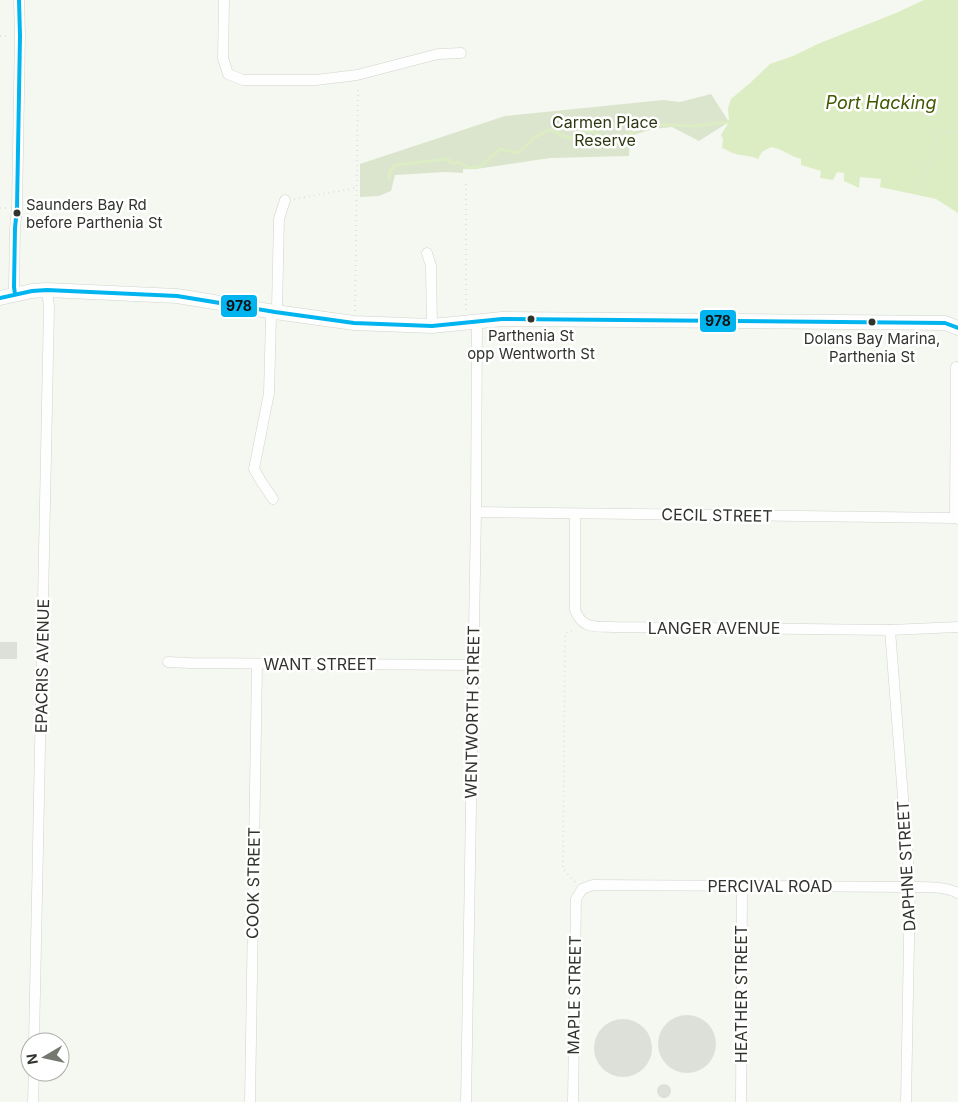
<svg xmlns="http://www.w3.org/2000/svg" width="958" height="1102" viewBox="0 0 958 1102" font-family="Inter,sans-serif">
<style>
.green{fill:#dbe5cd}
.water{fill:#dcedc3}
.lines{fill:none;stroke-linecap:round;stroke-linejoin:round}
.stream{stroke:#dcedc3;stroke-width:3}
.building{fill:#dde0d9}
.street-casing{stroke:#d1d4cd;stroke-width:11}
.secondary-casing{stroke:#d1d4cd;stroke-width:15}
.path{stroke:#e0e2e0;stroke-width:2;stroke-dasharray:1 4;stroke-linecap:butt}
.street{stroke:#fdfefd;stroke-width:10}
.secondary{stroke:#fdfefd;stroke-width:14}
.bus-1-casing{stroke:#fff;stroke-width:8}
.bus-1{stroke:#00b5ef;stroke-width:4}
.bus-dot{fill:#31332d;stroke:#fff;stroke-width:2}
.labels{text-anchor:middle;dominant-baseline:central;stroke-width:5;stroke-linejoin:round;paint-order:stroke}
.bus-label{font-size:15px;fill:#31332d;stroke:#fff}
.park-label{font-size:16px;fill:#2b3810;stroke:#fff}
.street-label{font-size:16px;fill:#31332d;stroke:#fff}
.water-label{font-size:18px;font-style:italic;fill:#415800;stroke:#fff}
.line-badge{stroke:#fff;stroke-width:2}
.pale-badge-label{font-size:14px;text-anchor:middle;font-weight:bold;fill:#111}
</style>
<rect width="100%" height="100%" fill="#f4f8f0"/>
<path class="green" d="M 711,94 L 729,122 L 699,141 L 672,127 L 653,129 L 630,136 L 629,156 L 550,158 L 476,169 L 463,169 L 463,173 L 445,172 L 395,175 L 391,191 L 379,196 L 360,197 L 360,164 L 505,116 L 663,100 L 680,102 Z"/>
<path class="water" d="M 924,0 L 958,0 L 958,213 L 936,199 L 880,187 L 881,179 L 860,177 L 859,188 L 844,181 L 844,173 L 837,172 L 833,180 L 820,178 L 821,171 L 801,165 L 801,159 C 790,156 783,149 771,147 L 762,152 L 758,159 C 750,155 741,156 733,153 C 729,152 726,149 722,148 L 723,139 L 721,135 L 729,122 L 728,108 L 731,99 L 750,83 L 770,64 L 793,56 L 820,43 L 896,13 Z"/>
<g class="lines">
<path class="stream" d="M 389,178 L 391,169 L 396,165 L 447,159 L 453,164 L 458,162 L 469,168 L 481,166 L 500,149 L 518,153 L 535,137 L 551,129 L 562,136 L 573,138 L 586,131 L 594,132 L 611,142 L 650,124 L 693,126 L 729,122"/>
</g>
<g class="building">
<rect x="0" y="642" width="17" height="17"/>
<circle cx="687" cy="1044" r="29"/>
<circle cx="623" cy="1048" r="29"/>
<circle cx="664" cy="1091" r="7"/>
</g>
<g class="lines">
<g class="street-casing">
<g id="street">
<path d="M 224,0 L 223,58 L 228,74 L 243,80 L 316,80 L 357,75 L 438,54 L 461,53"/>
<path d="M 427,253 L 431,266 L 432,326"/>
<path d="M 15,294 L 14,287 L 15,228 L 17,208 L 20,36 L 19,0"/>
<path d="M 273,499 L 261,481 L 254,469 L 269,393 L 271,317 L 277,307 L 279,219 L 285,200"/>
<path d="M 476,512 L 955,518 L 958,519"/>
<path d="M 575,514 L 575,610 C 583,630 595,626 614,627 L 890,630 L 958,627"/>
<path d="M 955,518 L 956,367"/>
<path d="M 890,630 L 910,887 L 906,1102"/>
<path d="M 168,662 L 190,663 L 472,665"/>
<path d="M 34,1042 L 49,307 L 47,290"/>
<path d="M 33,1102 L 34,1072"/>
<path d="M 250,1102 L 257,664"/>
<path d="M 466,1102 L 476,512 L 477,321"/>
<path d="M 573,1102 L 576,899 L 582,889 L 593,885 L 910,887 C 925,887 944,886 958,893"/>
<path d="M 741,1102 L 742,886"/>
</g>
</g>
<g class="secondary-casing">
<path id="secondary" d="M 0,298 L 32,291 L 47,290 L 177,296 L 275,312 L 354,323 L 432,326 L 502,319 L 945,323 L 958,328"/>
</g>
<g class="path">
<path d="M 0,36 L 10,36"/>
<path d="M 449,164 L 454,159"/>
<path d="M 920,195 L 938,130 L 958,132"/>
<path d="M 294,199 L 356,188"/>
<path d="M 0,208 L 8,208"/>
<path d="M 466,310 L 466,182"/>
<path d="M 355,311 L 358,86"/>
<path d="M 575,882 L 563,869 L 565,633 L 576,630"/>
</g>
<use href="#street" class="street"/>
<use href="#secondary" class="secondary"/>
<g class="bus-1-casing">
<g id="bus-1">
<path d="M 15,294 L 14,287 L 15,228 L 17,208 L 20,36 L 19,0"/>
<path d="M 0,298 L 32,291 L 47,290 L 177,296 L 275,312 L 354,323 L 432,326 L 502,319 L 945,323 L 958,328"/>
</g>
</g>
<use href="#bus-1" class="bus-1"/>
</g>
<g class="bus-dot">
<circle cx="17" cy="213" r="4.5"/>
<circle cx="531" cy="319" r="4.5"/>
<circle cx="872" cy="322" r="4.5"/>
</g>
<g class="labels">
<g class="bus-label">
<text x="26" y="204" text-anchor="start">Saunders Bay Rd<tspan x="26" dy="18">before Parthenia St</tspan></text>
<text x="531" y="335">Parthenia St<tspan x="531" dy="18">opp Wentworth St</tspan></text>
<text x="872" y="338">Dolans Bay Marina,<tspan x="872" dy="18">Parthenia St</tspan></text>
</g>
<g class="park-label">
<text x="605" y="122">Carmen Place<tspan x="605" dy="18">Reserve</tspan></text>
</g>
<g class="street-label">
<text transform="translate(717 515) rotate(1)">CECIL STREET</text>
<text x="714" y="628">LANGER AVENUE</text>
<text x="320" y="664">WANT STREET</text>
<text transform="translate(42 666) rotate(-89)">EPACRIS AVENUE</text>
<text transform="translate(472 712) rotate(-89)">WENTWORTH STREET</text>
<text transform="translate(906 866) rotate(-93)">DAPHNE STREET</text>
<text transform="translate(253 883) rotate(-89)">COOK STREET</text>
<text x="770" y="886">PERCIVAL ROAD</text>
<text transform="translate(741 994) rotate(-90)">HEATHER STREET</text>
<text transform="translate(574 995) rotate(-89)">MAPLE STREET</text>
</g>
<g class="water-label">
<text x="881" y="102">Port Hacking</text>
</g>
</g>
<g class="line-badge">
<rect x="220" y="294" width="38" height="24" rx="5" fill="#00b5ef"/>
<rect x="699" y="309" width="38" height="24" rx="5" fill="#00b5ef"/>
</g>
<g class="pale-badge-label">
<text x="239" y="311">978</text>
<text x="718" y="326">978</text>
</g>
<g transform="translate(45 1057) rotate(261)"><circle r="24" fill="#ffffff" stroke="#adadab"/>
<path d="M0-4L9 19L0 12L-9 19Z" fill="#757871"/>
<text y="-8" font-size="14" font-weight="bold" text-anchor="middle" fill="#31332d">N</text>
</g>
</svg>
